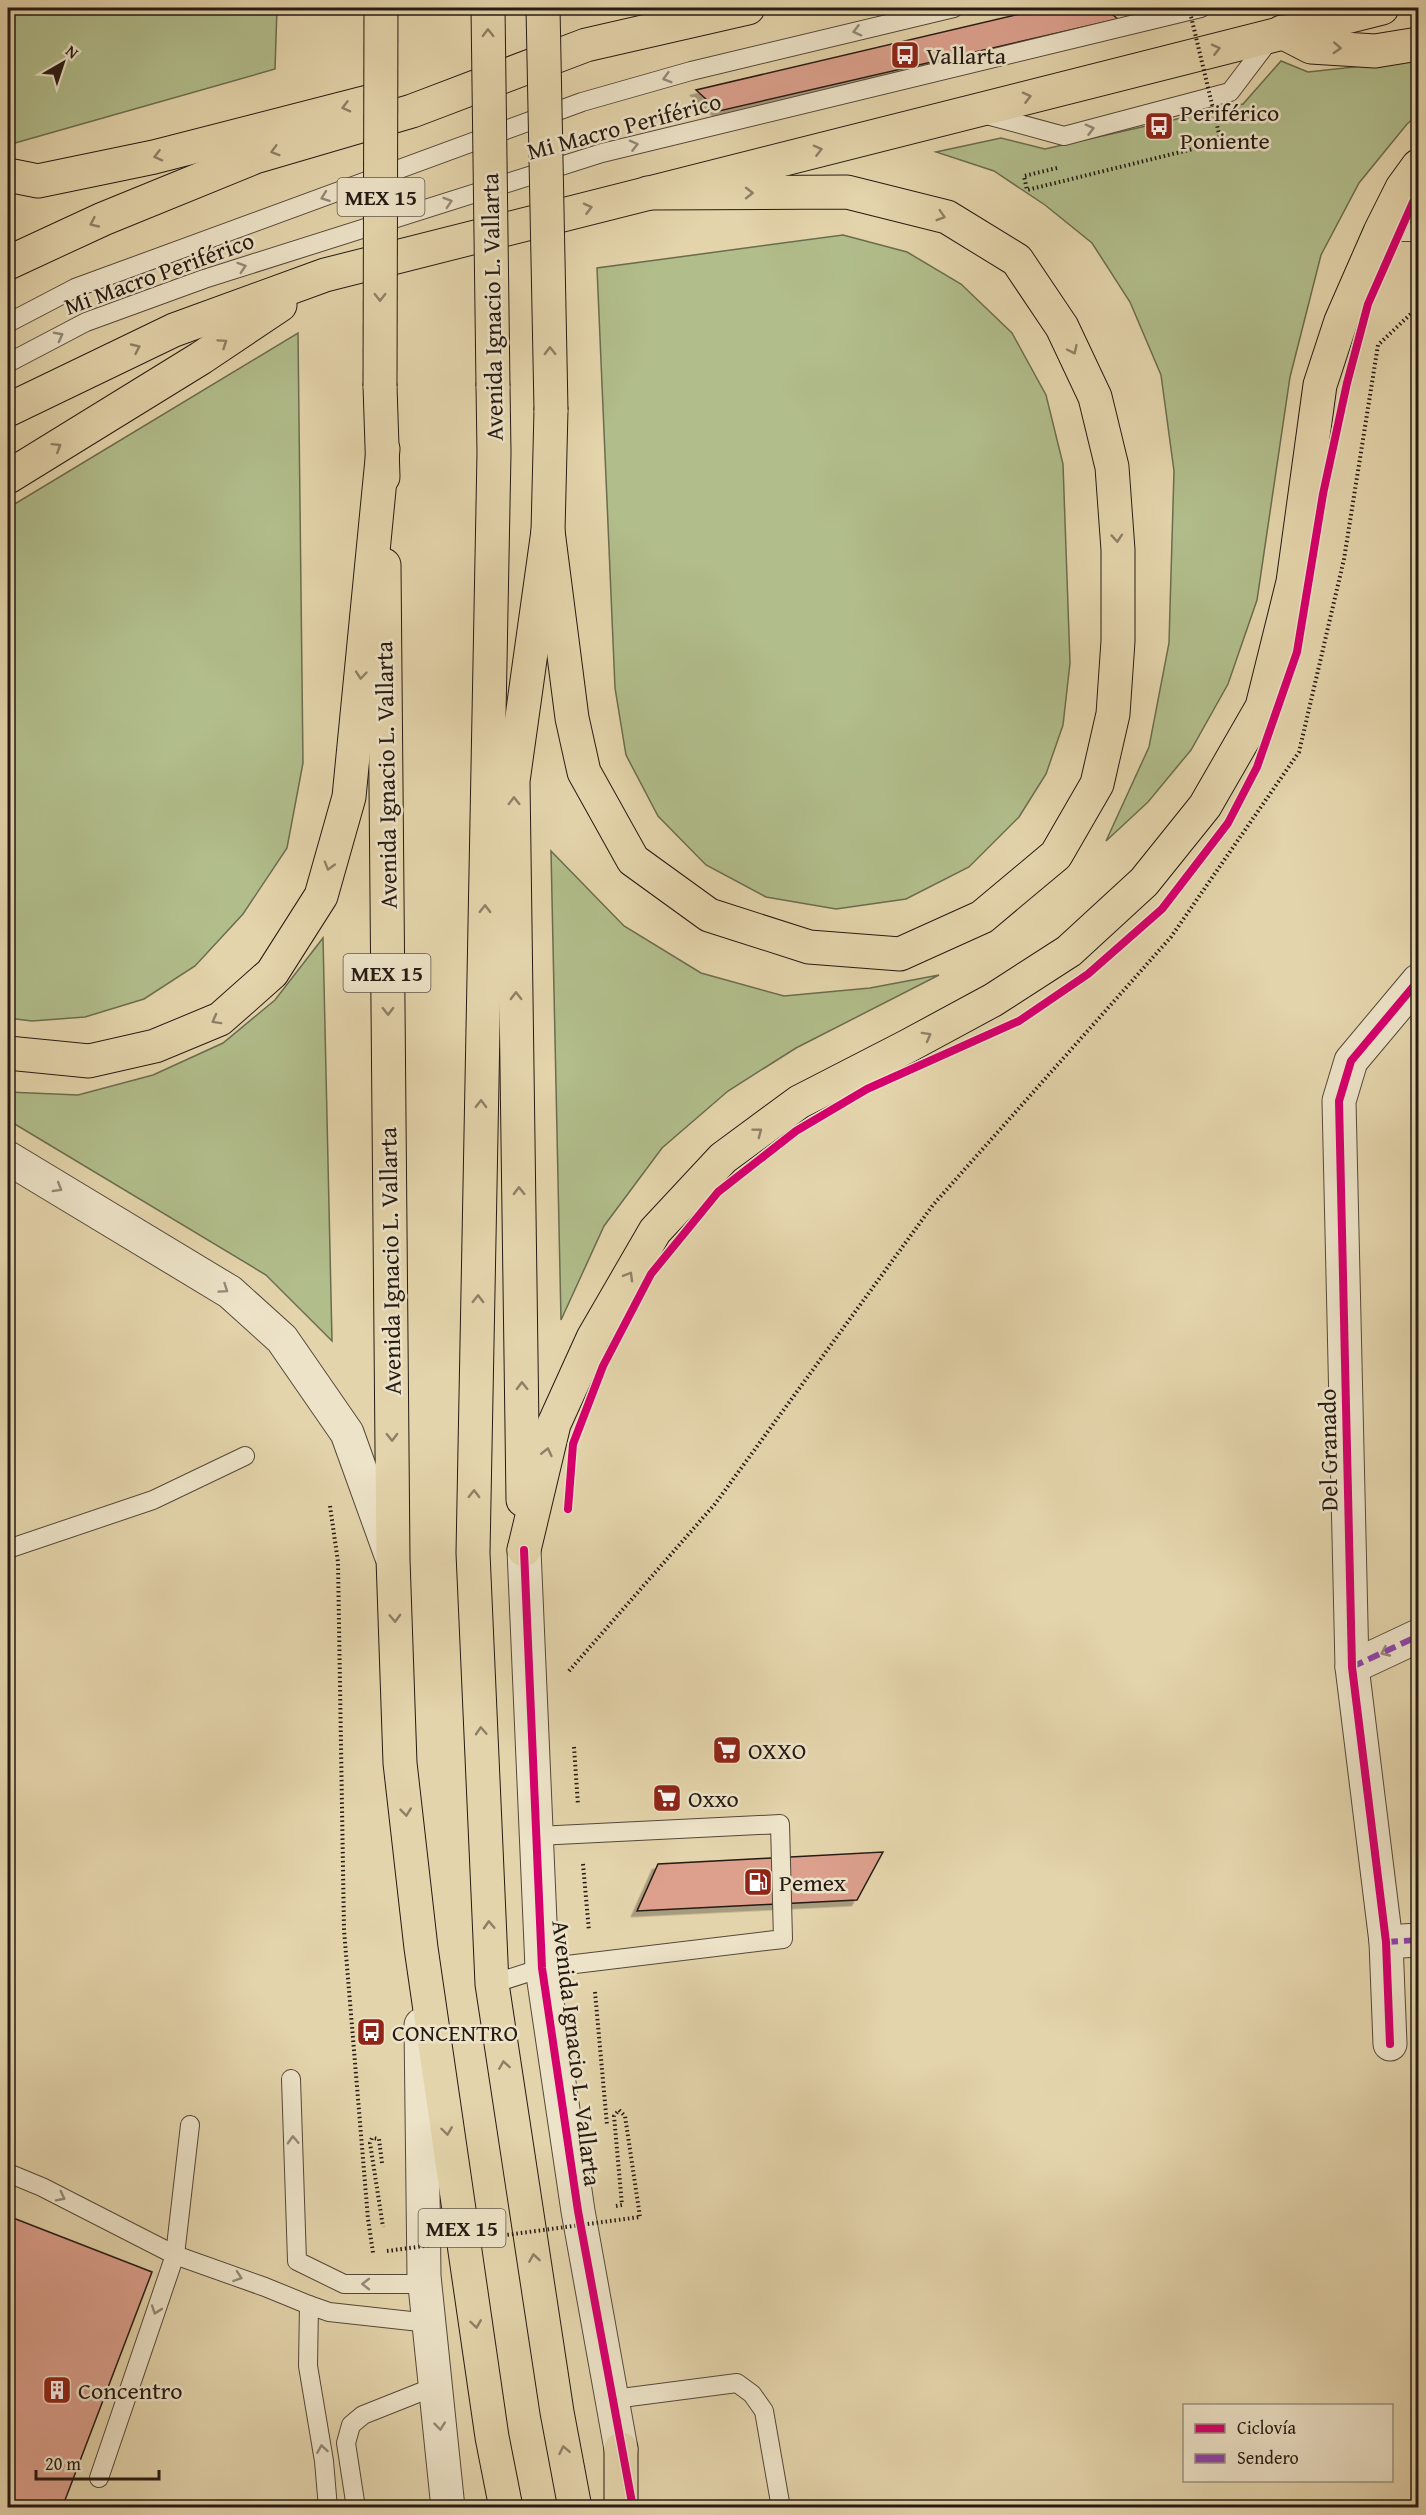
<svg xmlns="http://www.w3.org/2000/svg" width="1426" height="2515" viewBox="0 0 1426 2515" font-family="'Gentium Book Plus',serif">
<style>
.green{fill:#b1bd8b;stroke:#6b6c4f;stroke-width:1.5}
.building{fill:#dca08d;stroke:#251a13;stroke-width:1.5;filter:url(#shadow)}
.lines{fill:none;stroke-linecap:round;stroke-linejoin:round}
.service-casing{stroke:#554839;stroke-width:20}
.minor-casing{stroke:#554839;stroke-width:35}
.tertiary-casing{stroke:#554839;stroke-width:35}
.trunk-casing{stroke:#251a13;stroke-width:35}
.motorway-casing{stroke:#251a13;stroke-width:35}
.path{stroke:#251a13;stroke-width:4;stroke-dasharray:1.5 3;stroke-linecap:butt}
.service{stroke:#ede3c8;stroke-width:18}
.minor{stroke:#ede3c8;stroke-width:33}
.tertiary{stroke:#ede3c8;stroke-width:33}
.trunk{stroke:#e4d4ab;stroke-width:33}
.motorway{stroke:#e4d4ab;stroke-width:33}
.trunk-bridge-casing{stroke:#251a13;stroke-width:35;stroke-linecap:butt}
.motorway-bridge-casing{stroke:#251a13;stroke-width:35;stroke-linecap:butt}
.path-bridge{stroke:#251a13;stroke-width:4;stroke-dasharray:1.5 3;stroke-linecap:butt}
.trunk-bridge{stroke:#e4d4ab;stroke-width:33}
.motorway-bridge{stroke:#e4d4ab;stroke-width:33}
.quiet{stroke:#8e44ad;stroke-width:6;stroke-dasharray:12 6;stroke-linecap:butt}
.cycleway-casing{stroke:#ede3c8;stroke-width:11}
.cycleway{stroke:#d6006c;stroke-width:8}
.oneway{stroke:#938977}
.oneway2{stroke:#8e8067}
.labels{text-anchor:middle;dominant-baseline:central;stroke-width:5;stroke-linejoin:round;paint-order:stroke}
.shield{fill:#ede3c8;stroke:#615649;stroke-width:1.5}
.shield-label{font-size:22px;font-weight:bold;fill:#251a13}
.poi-label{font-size:24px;fill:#251a13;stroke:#ede3c8;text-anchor:start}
.street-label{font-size:24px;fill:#251a13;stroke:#ede3c8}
</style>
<defs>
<filter id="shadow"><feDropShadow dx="-5.5" dy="5.5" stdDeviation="0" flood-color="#0004"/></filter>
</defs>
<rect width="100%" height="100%" fill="#e4d4ab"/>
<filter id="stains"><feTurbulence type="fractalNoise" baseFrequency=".00333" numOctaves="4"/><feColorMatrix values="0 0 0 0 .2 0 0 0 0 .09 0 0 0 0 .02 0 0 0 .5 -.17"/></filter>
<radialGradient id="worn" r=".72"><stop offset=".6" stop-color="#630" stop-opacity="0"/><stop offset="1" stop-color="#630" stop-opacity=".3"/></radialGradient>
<g class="green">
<path d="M 8,8 L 277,8 L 275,69 L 8,145 Z"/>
<path d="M 1418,60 L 1418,115 L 1407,124 L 1359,183 L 1321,255 L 1290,377 L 1257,600 L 1228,684 L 1191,750 L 1148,802 L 1106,841 L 1149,747 L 1169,643 L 1174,471 L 1161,375 L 1130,302 L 1092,243 L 1045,205 L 994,171 L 936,152 L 1001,138 L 1045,149 L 1243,104 L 1281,61 L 1308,72 Z"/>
<path d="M 843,235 L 907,252 L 961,284 L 1012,333 L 1046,395 L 1063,464 L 1070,663 L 1063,725 L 1046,774 L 1019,817 L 969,867 L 906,899 L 836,909 L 766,897 L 706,865 L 658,816 L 626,755 L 615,688 L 597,268 Z"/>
<path d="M 298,333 L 303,763 L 287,848 L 243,914 L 195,966 L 144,999 L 85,1017 L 32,1021 L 8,1018 L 8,508 Z"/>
<path d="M 551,851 L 624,926 L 701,973 L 784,996 L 870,988 L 939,975 L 796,1048 L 728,1091 L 662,1148 L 604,1226 L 561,1320 Z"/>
<path d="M 323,938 L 332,1341 L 266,1275 L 8,1120 L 8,1092 L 78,1095 L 153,1075 L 223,1043 L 275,1000 Z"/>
</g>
<g class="building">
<path d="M 1045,8 L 1104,8 L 1118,19 L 719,111 L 696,90 Z"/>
<path d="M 883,1852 L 857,1900 L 637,1911 L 658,1864 Z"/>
<path d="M 8,2216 L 152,2272 L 62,2508 L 8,2508 Z"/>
</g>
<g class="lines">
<g class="service-casing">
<g id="service">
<path d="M 983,114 L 1064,136 L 1230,92 L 1271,38"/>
<path d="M 1380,232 L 1418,232"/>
<path d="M 8,323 L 75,288 L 582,102 L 691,71 L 954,8"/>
<path d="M 8,363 L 86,322 L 204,279 L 602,153 L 1201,8"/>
<path d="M 8,1549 L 153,1500 L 245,1456"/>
<path d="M 492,1984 L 542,1968 L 783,1939 L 780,1824 L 537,1836"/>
<path d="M 291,2079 L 297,2261 L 344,2284 L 424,2284"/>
<path d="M 8,2173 L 42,2187 L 175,2255 L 265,2287 L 309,2305 L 329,2312 L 429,2323"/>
<path d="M 309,2305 L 308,2366 L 324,2461 L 328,2508"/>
<path d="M 614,2399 L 737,2383 L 752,2394 L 764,2411 L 781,2508"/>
<path d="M 99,2478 L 175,2255 L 190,2125"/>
<path d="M 356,2508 L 346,2443 L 351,2425 L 363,2415 L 436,2386"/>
</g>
</g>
<g class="minor-casing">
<g id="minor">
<path d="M 8,1158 L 230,1292 L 282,1339 L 347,1433 L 391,1555"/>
<path d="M 524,1550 L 542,1968 L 578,2211 L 621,2449"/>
<path d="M 1352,1667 L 1418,1636"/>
<path d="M 1386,1942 L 1418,1940"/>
<path d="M 1390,2044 L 1386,1942 L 1352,1667 L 1339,1101 L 1351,1061 L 1418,981"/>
</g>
</g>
<g class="tertiary-casing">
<path id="tertiary" d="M 421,2025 L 424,2276 L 448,2508"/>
</g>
<g class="trunk-casing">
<g id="trunk">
<path d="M 380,386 L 383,477"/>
<path d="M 493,386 L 494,453 L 473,1553 L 492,1984 L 557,2412 L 575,2508"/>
<path d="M 384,565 L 393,1559 L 400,1763 L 421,1948 L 492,2437 L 506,2508"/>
<path d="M 621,2449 L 621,2508"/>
</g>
</g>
<g class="motorway-casing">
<g id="motorway">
<path d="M 1282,32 L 1311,47 L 1375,51 L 1418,44"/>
<path d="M 8,175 L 38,181 L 154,157 L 368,102"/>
<path d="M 8,263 L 103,219 L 255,157 L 412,111 L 586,45 L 748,8"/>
<path d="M 8,410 L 174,330 L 325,275 L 1382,8"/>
<path d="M 8,477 L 201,358 L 280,305"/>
<path d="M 548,531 L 572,718 L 584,772 L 633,860 L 709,915 L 809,947 L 900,954 L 982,917 L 1056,855 L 1097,784 L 1113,714 L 1118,641 L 1118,550 L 1112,467 L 1095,397 L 1062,327 L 1017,260 L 947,217 L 847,192 L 648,193"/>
<path d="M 8,1053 L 89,1061 L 155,1046 L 220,1019 L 272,973 L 321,896 L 349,797 L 383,449"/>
<path d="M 523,1500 L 513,781 L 548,531 L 551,410"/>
<path d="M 524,1550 L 554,1424 L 593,1338 L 655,1231 L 723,1158 L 799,1102 L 906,1047 L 993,1000 L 1069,951 L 1144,882 L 1205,806 L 1262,707 L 1293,582 L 1320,385 L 1341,321 L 1380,232 L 1402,188 L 1418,166"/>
</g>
</g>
<g class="path">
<path d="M 1057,168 L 1024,176 L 1027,190 L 1221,142"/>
<path d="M 330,1506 L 338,1562 L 344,1930 L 368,2219 L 373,2253"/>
<path d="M 569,1671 L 715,1504 L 933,1205 L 1171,937 L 1299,752 L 1344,559 L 1378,345 L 1418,307"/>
<path d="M 574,1747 L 578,1805"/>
<path d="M 583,1864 L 589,1931"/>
<path d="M 595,1992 L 607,2125"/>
<path d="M 382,2163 L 379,2139 L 372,2138 L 370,2143 L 383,2227"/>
<path d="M 616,2206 L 622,2205 L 614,2116 L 619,2110 L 625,2116 L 640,2217"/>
</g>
<use href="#service" class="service"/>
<use href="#minor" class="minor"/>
<use href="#tertiary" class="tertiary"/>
<use href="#trunk" class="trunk"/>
<use href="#motorway" class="motorway"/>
<g class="trunk-bridge-casing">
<g id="trunk-bridge">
<path d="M 488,8 L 493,386"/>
<path d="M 380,386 L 381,8"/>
</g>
</g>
<g class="motorway-bridge-casing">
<path id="motorway-bridge" d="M 543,8 L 551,410"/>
</g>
<g class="path-bridge">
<path d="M 1189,8 L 1221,142"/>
<path d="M 387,2251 L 640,2217"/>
</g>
<use href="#trunk-bridge" class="trunk-bridge"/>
<use href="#motorway-bridge" class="motorway-bridge"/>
<g class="quiet">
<path d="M 1352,1667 L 1418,1636"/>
<path d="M 1386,1942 L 1418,1940"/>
</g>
<g class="cycleway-casing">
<g id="cycleway">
<path d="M 568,1509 L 573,1444 L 603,1366 L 651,1274 L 718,1192 L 796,1131 L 867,1089 L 1019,1021 L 1088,974 L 1162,909 L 1228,823 L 1257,767 L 1297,652 L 1323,494 L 1347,383 L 1368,304 L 1413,202 L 1418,197"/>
<path d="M 524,1550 L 542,1968 L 578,2211 L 633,2508"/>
<path d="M 1390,2044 L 1386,1942 L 1352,1667 L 1339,1101 L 1351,1061 L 1418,981"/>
</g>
</g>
<use href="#cycleway" class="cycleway"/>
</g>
<defs><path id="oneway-chevron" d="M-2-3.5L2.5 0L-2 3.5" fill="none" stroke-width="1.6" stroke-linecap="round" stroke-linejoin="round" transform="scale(1.5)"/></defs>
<g class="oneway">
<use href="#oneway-chevron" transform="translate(857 31) rotate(166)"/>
<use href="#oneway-chevron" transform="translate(667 78) rotate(164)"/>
<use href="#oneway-chevron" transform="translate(1090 129) rotate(-15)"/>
<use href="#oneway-chevron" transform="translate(634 145) rotate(-14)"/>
<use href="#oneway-chevron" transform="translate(325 197) rotate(160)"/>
<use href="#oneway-chevron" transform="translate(448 202) rotate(-18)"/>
<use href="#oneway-chevron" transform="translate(242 267) rotate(-18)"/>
<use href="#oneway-chevron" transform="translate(59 336) rotate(-28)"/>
<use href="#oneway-chevron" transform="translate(58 1188) rotate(31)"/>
<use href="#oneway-chevron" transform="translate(224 1289) rotate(34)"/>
<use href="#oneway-chevron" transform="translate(1385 1652) rotate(155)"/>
<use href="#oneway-chevron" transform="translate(293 2140) rotate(-92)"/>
<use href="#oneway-chevron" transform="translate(61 2197) rotate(27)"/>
<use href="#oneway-chevron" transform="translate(238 2277) rotate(19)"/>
<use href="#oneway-chevron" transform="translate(366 2284) rotate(-180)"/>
<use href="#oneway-chevron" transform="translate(156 2310) rotate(109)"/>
<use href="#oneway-chevron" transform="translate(440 2426) rotate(84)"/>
<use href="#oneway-chevron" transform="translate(322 2449) rotate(-99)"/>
</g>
<g class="oneway2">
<use href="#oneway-chevron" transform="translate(488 33) rotate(-91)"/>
<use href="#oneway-chevron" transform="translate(1337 48) rotate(3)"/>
<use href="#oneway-chevron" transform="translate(1216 49) rotate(-14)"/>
<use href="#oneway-chevron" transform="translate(1027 97) rotate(-14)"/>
<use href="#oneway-chevron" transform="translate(346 107) rotate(165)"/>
<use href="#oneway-chevron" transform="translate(818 150) rotate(-14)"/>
<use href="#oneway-chevron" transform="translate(275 151) rotate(164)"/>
<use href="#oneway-chevron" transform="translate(158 156) rotate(166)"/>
<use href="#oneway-chevron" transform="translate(749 193)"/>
<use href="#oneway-chevron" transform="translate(588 208) rotate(-14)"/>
<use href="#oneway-chevron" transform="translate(941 216) rotate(17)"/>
<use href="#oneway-chevron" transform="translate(94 223) rotate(155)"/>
<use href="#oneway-chevron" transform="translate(380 297) rotate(90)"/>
<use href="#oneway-chevron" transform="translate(223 343) rotate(-34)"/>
<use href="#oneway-chevron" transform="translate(136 348) rotate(-25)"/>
<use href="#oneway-chevron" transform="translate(1073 350) rotate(65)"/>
<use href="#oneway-chevron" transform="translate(550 351) rotate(-91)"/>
<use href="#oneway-chevron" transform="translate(57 447) rotate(-32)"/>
<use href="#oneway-chevron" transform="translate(1117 538) rotate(86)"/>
<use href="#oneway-chevron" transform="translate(361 675) rotate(95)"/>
<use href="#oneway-chevron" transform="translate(514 801) rotate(-91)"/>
<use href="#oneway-chevron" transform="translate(329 866) rotate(106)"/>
<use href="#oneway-chevron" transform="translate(485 909) rotate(-89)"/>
<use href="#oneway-chevron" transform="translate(516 996) rotate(-91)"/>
<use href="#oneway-chevron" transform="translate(388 1011) rotate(89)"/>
<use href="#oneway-chevron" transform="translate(216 1020) rotate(151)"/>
<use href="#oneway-chevron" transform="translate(927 1036) rotate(-29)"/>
<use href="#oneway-chevron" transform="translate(481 1104) rotate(-89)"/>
<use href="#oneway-chevron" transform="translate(758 1132) rotate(-37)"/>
<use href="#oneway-chevron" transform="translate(519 1191) rotate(-91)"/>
<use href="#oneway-chevron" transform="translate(629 1276) rotate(-60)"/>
<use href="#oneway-chevron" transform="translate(478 1299) rotate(-89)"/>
<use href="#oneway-chevron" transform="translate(522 1386) rotate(-91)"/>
<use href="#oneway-chevron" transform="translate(392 1437) rotate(89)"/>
<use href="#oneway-chevron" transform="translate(547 1452) rotate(-77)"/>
<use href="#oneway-chevron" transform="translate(474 1494) rotate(-89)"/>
<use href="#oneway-chevron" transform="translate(395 1618) rotate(88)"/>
<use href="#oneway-chevron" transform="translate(481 1731) rotate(-93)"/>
<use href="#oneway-chevron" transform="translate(406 1812) rotate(84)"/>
<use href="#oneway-chevron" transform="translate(489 1925) rotate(-93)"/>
<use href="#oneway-chevron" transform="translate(504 2065) rotate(-99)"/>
<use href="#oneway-chevron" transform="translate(447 2131) rotate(82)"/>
<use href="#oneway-chevron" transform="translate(534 2258) rotate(-99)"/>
<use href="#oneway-chevron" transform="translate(476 2324) rotate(82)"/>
<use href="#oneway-chevron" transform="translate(564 2450) rotate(-101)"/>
</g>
<defs>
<g id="bus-square" transform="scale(1.5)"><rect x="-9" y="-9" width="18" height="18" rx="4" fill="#8f2418" stroke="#ede3c8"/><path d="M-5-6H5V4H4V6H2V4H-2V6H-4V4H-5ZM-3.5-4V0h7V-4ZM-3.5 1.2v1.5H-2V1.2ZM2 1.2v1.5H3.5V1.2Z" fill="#fff"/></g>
<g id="supermarket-square" transform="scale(1.5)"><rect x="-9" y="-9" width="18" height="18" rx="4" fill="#8f2418" stroke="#ede3c8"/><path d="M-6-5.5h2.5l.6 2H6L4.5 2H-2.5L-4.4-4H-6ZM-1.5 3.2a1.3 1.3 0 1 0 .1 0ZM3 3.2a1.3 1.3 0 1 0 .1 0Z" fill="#fff"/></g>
<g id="fuel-square" transform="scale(1.5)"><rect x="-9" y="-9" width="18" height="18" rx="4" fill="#8f2418" stroke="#ede3c8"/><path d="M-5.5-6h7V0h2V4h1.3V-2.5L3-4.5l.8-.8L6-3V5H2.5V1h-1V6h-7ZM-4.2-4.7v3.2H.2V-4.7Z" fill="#fff"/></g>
<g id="building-square" transform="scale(1.5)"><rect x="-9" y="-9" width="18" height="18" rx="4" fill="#8f2418" stroke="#ede3c8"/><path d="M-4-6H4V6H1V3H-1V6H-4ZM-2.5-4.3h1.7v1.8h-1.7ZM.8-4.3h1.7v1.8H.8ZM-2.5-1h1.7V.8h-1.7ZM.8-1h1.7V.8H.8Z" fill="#fff"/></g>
</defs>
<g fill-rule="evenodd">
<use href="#bus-square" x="905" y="55"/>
<use href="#bus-square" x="1159" y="126"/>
<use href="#supermarket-square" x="727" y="1750"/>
<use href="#supermarket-square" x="667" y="1798"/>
<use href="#fuel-square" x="758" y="1882"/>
<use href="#bus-square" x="371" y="2032"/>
<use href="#building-square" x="57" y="2390"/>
</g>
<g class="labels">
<g class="shield">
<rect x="337.5" y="178" width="87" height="38" rx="4.5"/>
<rect x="343.5" y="954" width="87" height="38" rx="4.5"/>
<rect x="418.5" y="2209" width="87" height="38" rx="4.5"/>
</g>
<g class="shield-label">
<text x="381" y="197">MEX 15</text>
<text x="387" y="973">MEX 15</text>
<text x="462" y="2228">MEX 15</text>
</g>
<g class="poi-label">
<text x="926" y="55">Vallarta</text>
<text x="1180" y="112">Periférico<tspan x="1180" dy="28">Poniente</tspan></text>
<text x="748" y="1750">OXXO</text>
<text x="688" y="1798">Oxxo</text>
<text x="779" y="1882">Pemex</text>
<text x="392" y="2032">CONCENTRO</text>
<text x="78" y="2390">Concentro</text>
</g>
<g class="street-label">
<text transform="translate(624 126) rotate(-15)">Mi Macro Periférico</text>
<text transform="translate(159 273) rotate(-20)">Mi Macro Periférico</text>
<text transform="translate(492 307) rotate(-91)">Avenida Ignacio L. Vallarta</text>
<text transform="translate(386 775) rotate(-91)">Avenida Ignacio L. Vallarta</text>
<text transform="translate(390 1261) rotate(-91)">Avenida Ignacio L. Vallarta</text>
<text transform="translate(1328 1450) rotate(-91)">Del Granado</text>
<text transform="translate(577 2053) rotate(83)">Avenida Ignacio L. Vallarta</text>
</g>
</g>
<rect width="1426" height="2515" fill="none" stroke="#e4d4ab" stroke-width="30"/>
<rect x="9" y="9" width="1408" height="2497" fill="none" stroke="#251a13" stroke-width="3"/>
<rect x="15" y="15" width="1396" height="2485" fill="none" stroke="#251a13" stroke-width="1.5"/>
<rect x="1183" y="2404" width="210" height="78" fill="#ede3c8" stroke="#9d9380" stroke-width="1.5"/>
<rect x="1195" y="2424" width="30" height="9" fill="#d6006c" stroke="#9d9380" stroke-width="1.5"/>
<text x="1237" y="2434" font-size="18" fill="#251a13">Ciclovía</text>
<rect x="1195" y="2454" width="30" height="9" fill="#8e44ad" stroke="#9d9380" stroke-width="1.5"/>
<text x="1237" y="2464" font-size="18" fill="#251a13">Sendero</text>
<g transform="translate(63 63) rotate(39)" stroke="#ede3c8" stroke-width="4.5" paint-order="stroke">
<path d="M0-4.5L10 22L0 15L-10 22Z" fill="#251a13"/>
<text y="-9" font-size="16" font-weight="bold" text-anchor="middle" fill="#251a13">N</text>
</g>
<path d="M36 2470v9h123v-9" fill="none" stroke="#251a13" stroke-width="3"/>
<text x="45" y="2470" font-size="18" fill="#251a13" stroke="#ede3c8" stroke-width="4.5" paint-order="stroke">20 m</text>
<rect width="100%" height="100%" filter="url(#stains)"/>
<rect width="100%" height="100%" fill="url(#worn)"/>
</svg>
